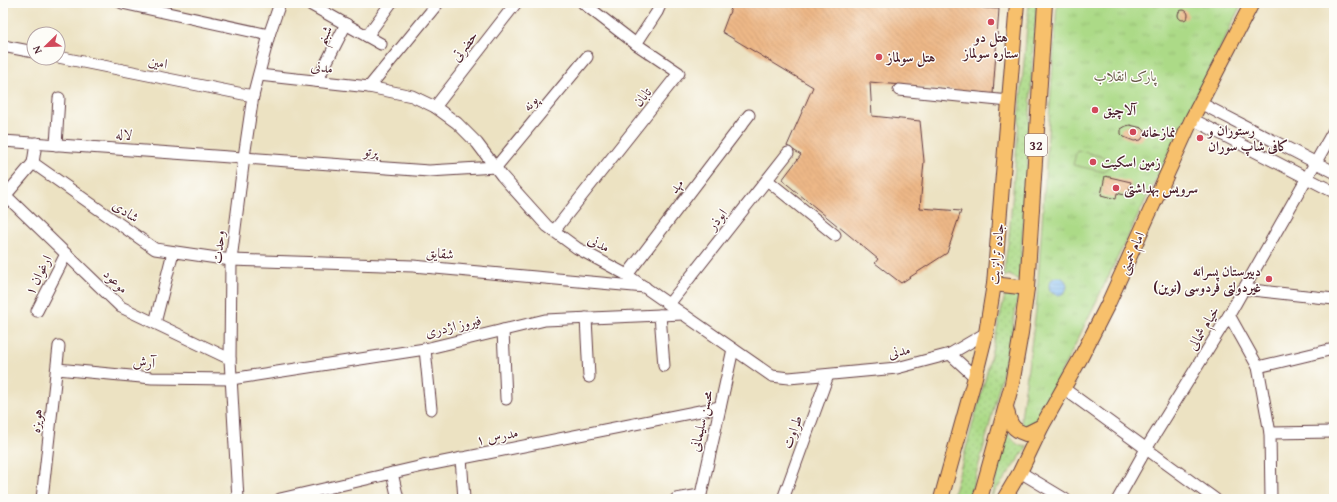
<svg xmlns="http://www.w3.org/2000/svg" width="1337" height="502" viewBox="0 0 1337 502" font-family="'Gentium Book Plus',Amiri,serif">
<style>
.grass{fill:url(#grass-dots);stroke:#7b7c59}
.park{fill:url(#park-tufts);stroke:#7b7c59}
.pitch{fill:#acda87;stroke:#7b7c59}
.water{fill:url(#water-rules);stroke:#666e90}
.building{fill:url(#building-back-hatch)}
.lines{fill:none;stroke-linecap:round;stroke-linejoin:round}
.minor-casing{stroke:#623c42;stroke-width:13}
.major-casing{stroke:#623c42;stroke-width:16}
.minor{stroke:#fff;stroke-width:11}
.major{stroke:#f7c06c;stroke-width:14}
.poi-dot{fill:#d1495b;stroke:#fdfcf7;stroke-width:1.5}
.labels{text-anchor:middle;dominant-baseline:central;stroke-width:3;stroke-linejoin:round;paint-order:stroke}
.shield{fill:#fdfcf7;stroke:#806168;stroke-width:1}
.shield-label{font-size:13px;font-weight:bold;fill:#4a1f2b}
.street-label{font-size:14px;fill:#4a1f2b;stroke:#fdfcf7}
.poi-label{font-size:14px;font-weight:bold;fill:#4a1f2b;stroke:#fdfcf7;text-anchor:start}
.park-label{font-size:14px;fill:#675747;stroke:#fdfcf7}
</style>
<defs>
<pattern id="grass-dots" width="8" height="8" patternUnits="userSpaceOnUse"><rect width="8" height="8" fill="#acda87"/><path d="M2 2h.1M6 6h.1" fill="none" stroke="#96bb75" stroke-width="1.8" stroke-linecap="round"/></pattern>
<pattern id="park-tufts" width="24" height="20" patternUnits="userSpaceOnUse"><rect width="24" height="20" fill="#acda87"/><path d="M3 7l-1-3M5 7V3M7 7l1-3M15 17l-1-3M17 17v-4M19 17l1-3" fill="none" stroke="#96bb75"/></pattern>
<pattern id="water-rules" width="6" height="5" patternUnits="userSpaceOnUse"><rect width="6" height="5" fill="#83bdf4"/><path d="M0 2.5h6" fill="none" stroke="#6d99c6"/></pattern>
<pattern id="building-back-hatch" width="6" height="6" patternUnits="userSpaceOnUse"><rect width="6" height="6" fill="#edb887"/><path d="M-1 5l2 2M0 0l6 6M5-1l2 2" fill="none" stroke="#cd9e75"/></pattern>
</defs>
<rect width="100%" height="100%" fill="#fdfcf7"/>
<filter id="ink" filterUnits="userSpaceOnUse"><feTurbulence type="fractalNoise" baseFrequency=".025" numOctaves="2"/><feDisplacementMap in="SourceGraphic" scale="8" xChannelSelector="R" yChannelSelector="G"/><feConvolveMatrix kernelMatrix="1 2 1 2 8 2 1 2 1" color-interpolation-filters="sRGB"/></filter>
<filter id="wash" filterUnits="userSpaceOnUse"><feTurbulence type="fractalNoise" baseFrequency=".012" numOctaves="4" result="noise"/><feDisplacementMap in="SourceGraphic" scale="16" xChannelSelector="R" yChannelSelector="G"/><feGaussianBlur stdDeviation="0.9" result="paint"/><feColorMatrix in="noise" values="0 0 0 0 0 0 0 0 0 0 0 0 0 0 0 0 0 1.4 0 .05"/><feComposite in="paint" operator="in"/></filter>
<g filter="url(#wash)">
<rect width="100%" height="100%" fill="#ece2c2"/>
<g class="grass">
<path d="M 1029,3 L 1037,3 L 1033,49 L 1027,177 L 1019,280 L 1009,275 L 1003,277 L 1009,236 Z"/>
<path d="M 1006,291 L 1018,292 L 1018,298 C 1006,366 988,433 969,499 L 952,499 L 986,376 Z"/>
<path d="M 1007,431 C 1012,439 1018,449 1028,446 L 991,497 Z"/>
</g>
<path class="park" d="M 1057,3 L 1242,3 L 1072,351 L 1035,421 L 1033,424 L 1026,427 L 1022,424 L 1021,418 L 1036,310 Z"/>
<path class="pitch" d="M 1077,150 L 1114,160 L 1104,172 L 1073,165 Z"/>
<circle class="water" cx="1058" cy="286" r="9"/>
<g id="blocks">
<g class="building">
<path d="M 733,3 L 974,3 L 983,8 L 999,9 L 993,94 L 870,82 L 872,116 L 920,121 L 924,161 L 920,208 L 961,211 L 947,253 L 901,283 L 875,263 L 878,259 L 782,180 L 801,155 L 787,146 L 813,87 L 722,32 Z"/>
<circle cx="1183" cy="15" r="5"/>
<path d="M 1130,125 L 1142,128 L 1145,131 L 1145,134 L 1141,140 L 1134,141 L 1124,137 L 1121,134 L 1121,129 L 1126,126 Z"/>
<path d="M 1105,176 L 1131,182 L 1128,196 L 1117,193 L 1116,199 L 1101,195 Z"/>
</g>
</g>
</g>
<g filter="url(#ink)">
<use href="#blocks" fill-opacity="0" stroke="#623c42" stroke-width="1"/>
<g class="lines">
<g class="minor-casing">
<g id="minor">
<path d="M 122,3 L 269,35"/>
<path d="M 308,3 L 381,44"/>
<path d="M 367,36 L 391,3"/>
<path d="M 636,44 L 657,12 L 661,3"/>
<path d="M 3,46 L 34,52"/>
<path d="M 58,57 L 253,96"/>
<path d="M 259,75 L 369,87 L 412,96 L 435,107 L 457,123 L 477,143 L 502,176 L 547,226 L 577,248 L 627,275 L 772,376 L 789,378 L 897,368 L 950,354 L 986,333"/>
<path d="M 317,81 L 346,24"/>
<path d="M 369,87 L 438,3"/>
<path d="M 899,90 L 1009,101"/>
<path d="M 1200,103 L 1334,172"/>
<path d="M 435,107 L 516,3"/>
<path d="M 1192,119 L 1334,192"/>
<path d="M 3,141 L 429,171 L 496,167 L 587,57"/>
<path d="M 36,143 L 33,163 L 155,249 L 231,260 L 413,266 L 645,287"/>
<path d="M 56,145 L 59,98"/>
<path d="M 767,180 L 835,235"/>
<path d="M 3,193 L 121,307 L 230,359"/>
<path d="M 5,196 L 33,163"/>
<path d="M 554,231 L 679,73 L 636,44 L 583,3"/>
<path d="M 627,275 L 749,115"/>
<path d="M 1243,289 L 1334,299"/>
<path d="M 669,304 L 788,153"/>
<path d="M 37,311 L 66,254"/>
<path d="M 660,315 L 664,366"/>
<path d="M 1229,315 L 1258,367 L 1270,433 L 1271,499"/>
<path d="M 586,318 L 589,377"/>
<path d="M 155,323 L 173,252"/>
<path d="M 503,330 L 506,399"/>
<path d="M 425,349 L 431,409"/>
<path d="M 950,354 L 975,377"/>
<path d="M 1258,367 L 1329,350"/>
<path d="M 57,369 L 152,378 L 231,379 L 425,349 L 545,320 L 683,314"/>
<path d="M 1063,388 L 1215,499"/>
<path d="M 1270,433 L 1334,432"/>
<path d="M 461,458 L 464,499"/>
<path d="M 1020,472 L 1065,499"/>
<path d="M 392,473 L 398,499"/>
<path d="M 42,499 L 59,346"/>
<path d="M 238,499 L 230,359 L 231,260 L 244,157 L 253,96 L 269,35 L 280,3"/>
<path d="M 280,499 L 423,466 L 720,407"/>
<path d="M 676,499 L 700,495"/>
<path d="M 700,499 L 733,349"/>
<path d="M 783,499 L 828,375"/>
<path d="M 1118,499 L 1146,449 L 1229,315 L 1334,130"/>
</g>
</g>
<g class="major-casing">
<g id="major">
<path d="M 994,284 L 1027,288"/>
<path d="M 1006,407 C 1010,422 1010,429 1026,434 L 1042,426"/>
<path d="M 941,499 L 975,377 L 986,333 L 994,284 L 1017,3"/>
<path d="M 980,499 L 1012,384 L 1021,333 L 1027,288 L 1045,3"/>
<path d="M 1004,499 L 1020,472 L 1042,426 L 1080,359 L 1108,304 L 1192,119 L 1252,3"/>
</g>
</g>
<use href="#minor" class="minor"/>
<use href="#major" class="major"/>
</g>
</g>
<g class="poi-dot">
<circle cx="991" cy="22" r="4"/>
<circle cx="879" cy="57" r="4"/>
<circle cx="1095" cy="110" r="4"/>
<circle cx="1133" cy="132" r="4"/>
<circle cx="1200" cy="138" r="4"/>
<circle cx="1093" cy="162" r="4"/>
<circle cx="1116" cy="188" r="4"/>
<circle cx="1269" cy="279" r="4"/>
</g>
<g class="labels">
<rect class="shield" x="1025" y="134" width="22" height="22" rx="3"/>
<g class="shield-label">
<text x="1036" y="145">32</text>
</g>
<g class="street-label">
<text transform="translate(324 35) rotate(-63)">شبنم</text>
<text transform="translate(464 46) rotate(-52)">حضرتی</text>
<text transform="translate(158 62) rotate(11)">امین</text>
<text transform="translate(322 67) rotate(7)">مدنی</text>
<text transform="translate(642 97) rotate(-52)">تابان</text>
<text transform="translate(530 103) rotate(-50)">پونه</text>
<text transform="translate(124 134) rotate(4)">لاله</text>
<text transform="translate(371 151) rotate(4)">پرتو</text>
<text transform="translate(676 186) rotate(-52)">مهد</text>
<text transform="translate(126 211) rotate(35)">شادی</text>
<text transform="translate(717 219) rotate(-52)">ابوذر</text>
<text transform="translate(599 243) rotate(28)">مدنی</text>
<text transform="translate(218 247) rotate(-85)">وحدت</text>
<text transform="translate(440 253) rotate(5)">شقایق</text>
<text transform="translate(1131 253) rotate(-66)">امام خمینی</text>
<text transform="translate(996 254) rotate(-85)">جاده ترانزیت</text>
<text transform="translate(38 275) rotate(-63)">ارغوان ۱</text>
<text transform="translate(116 281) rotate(44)">موعود</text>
<text transform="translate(453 326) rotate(-13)">فیروز اژدری</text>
<text transform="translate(1203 328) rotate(-59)">خیام شمالی</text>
<text transform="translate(899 351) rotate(-12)">مدنی</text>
<text transform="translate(144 362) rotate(4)">آرش</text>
<text transform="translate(36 421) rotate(-84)">هویزه</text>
<text transform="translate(701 421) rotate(-77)">محسن سلیمانی</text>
<text transform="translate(792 432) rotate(-70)">طراوت</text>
<text transform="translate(497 436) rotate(-11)">مدرس ۱</text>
</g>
<g class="poi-label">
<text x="991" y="37" text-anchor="middle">هتل دو<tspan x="991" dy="16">ستاره سولماز</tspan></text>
<text x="887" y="57">هتل سولماز</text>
<text x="1103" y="110">آلاچیق</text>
<text x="1208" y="130">رستوران و<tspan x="1208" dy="16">کافی شاپ سوران</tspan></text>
<text x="1141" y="132">نمازخانه</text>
<text x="1101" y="162">زمین اسکیت</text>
<text x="1124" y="188">سرویس بهداشتی</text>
<text x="1261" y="271" text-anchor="end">دبیرستان پسرانه<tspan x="1261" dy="16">غیردولتی فردوسی (نوین)</tspan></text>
</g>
<g class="park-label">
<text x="1125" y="76">پارک انقلاب</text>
</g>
</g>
<rect width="1337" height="502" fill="none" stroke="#fdfcf7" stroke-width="16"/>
<g transform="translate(46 46) rotate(247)"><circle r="19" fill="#fdfcf7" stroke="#b5a4a5"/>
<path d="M0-3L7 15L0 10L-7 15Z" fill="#d1495b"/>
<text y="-6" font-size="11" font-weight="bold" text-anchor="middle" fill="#4a1f2b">N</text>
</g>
</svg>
